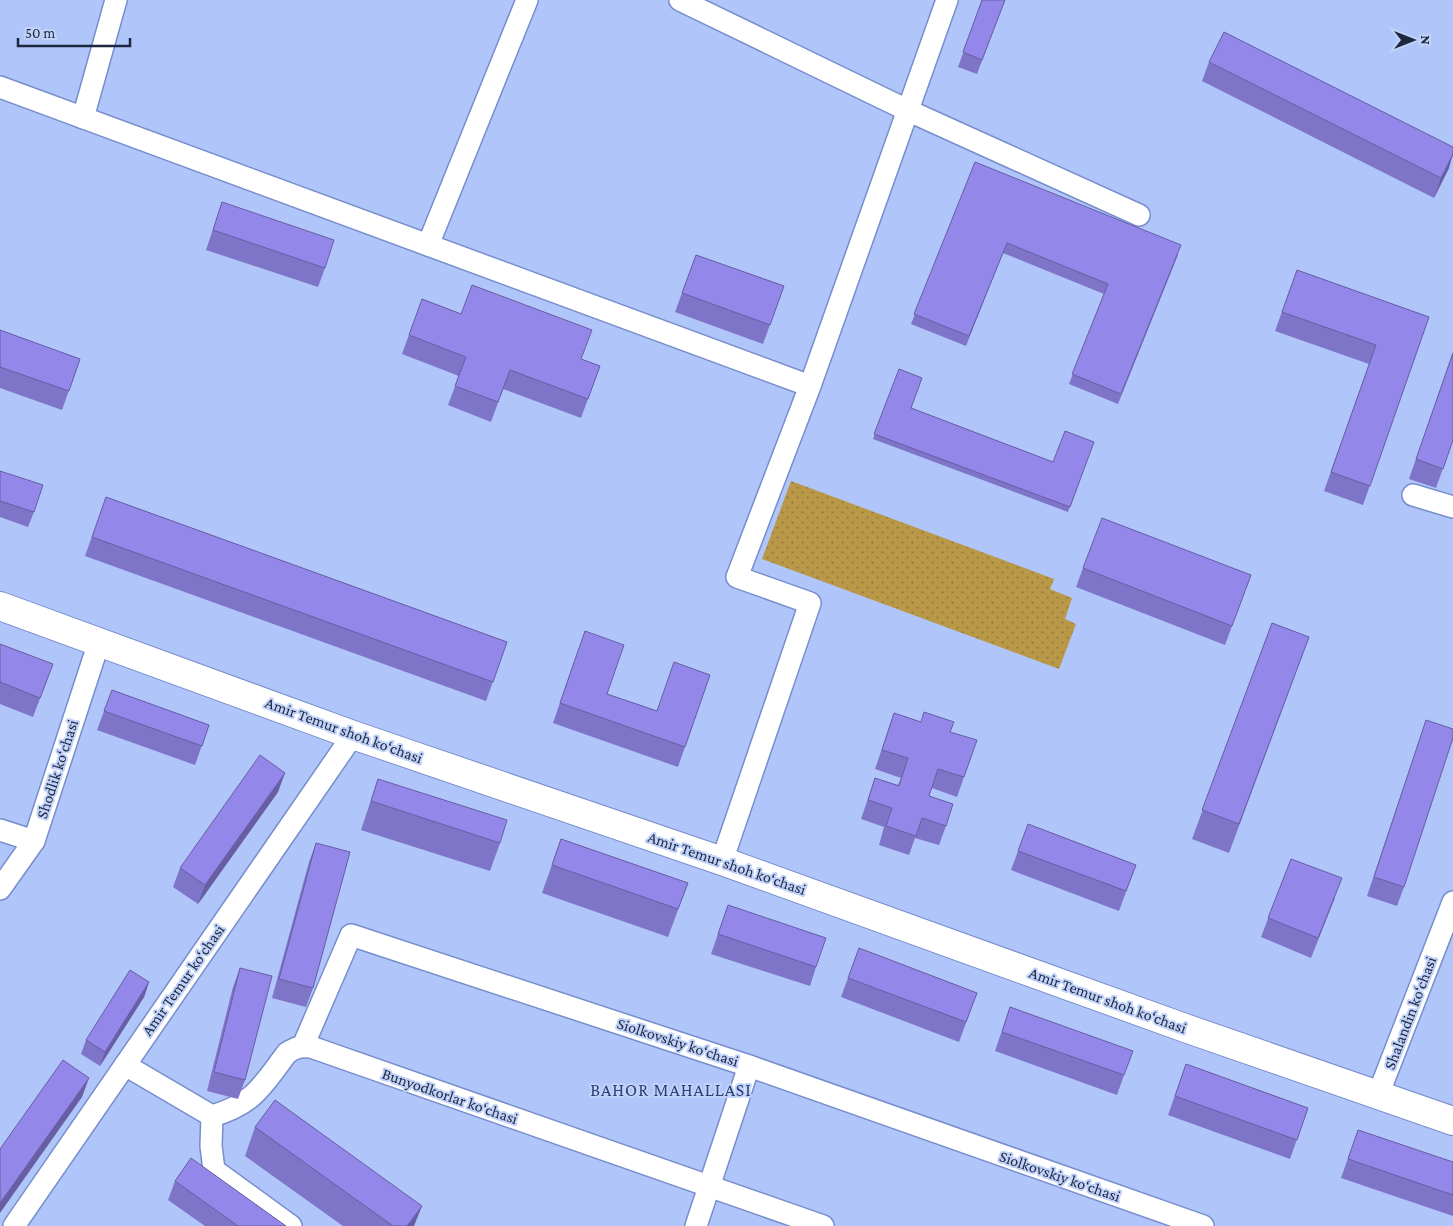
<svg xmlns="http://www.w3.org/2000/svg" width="1453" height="1226" viewBox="0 0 1453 1226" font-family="'Crimson Pro',serif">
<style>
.park{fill:url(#park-dots)}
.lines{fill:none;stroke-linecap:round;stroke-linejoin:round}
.minor-casing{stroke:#778ecc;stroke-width:24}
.major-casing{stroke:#778ecc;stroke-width:30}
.minor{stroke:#fff;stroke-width:21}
.major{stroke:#fff;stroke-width:28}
.wall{fill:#7e74c8}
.shaded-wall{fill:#675ea3}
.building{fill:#9387e9;stroke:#675ea3}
.labels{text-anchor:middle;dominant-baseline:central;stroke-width:4;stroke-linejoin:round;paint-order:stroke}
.street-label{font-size:16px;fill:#1e2740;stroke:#c2d3fa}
.neighbourhood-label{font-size:18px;letter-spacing:1px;fill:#2d4077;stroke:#c2d3fa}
</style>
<defs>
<pattern id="park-dots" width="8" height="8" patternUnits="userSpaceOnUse" patternTransform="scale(1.25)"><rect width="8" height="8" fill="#b99847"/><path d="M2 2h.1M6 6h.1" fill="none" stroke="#967c3d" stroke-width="1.8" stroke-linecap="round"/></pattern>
</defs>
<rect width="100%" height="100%" fill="#b0c5f9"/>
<path class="park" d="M 791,481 L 1054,579 L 1050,589 L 1072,598 L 1065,619 L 1076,624 L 1059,669 L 762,559 Z"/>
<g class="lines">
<g class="minor-casing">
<g id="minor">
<path d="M 680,0 L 907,110 L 1139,215"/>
<path d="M 0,87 L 810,386"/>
<path d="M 83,118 L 116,0"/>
<path d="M 428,245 L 527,0"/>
<path d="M 1413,495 L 1453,507"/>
<path d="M 0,830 L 34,841"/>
<path d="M 722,861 L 810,603 L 737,577 L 810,386 L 947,0"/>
<path d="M 0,889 L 34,841 L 99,642"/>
<path d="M 303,1046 L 351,935 L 749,1066 L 1203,1226"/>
<path d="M 125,1065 L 212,1116"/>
<path d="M 1378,1095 L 1453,902"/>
<path d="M 212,1116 C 254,1104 262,1086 287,1053 C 296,1047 302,1046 311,1047 L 823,1226"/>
<path d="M 212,1116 L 211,1146 L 214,1170 L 291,1226"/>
<path d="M 14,1226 L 353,735"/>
<path d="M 696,1226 L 749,1066"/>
</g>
</g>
<g class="major-casing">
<path id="major" d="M 0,606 L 353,735 L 722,861 L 1185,1028 L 1453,1121"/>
</g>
<use href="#minor" class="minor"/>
<use href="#major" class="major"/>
</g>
<g class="wall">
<path d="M 982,0 L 1005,0 L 977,74 L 958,67 Z"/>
<path d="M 1209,62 L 1449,168 L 1434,198 L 1202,81 Z"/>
<path d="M 975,162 L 1178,255 L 1118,404 L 1069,384 L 1104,294 L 1003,253 L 966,346 L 911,324 Z"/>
<path d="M 222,202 L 325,268 L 318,287 L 206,250 Z"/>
<path d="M 696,255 L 784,286 L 763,344 L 675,312 Z"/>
<path d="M 1297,270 L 1429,317 L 1363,505 L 1324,491 L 1369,364 L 1275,331 Z"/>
<path d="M 422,299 L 600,366 L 581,418 L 503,389 L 491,422 L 448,405 L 459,376 L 402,354 Z"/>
<path d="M 0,330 L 80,359 L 62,410 L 0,388 Z"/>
<path d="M 1453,352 L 1453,440 L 1436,488 L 1409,479 Z"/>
<path d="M 899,369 L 911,408 L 1053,462 L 1094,442 L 1068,512 L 873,439 Z"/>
<path d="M 0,471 L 34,512 L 28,527 L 0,517 Z"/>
<path d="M 106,497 L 507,642 L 486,701 L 85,556 Z"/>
<path d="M 1083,568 L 1251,575 L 1225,645 L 1076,587 Z"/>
<path d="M 1272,623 L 1309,637 L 1229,853 L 1192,839 Z"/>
<path d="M 0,644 L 53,664 L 33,717 L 0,704 Z"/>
<path d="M 578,650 L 607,694 L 657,711 L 710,675 L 678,767 L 553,723 Z"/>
<path d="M 112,690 L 209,725 L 195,765 L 97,730 Z"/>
<path d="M 894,713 L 950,732 L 964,777 L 957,797 L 932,788 L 929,796 L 946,826 L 939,845 L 915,838 L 909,855 L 879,845 L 884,827 L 861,819 L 875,778 L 898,785 L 901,778 L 875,769 Z"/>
<path d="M 1426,720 L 1404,887 L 1397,906 L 1367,896 Z"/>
<path d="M 378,779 L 500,843 L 490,871 L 361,830 Z"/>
<path d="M 278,792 L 198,904 L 173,887 L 180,868 Z"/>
<path d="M 1028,824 L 1136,865 L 1119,911 L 1011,870 Z"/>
<path d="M 561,839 L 688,883 L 668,937 L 542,893 Z"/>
<path d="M 316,843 L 313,988 L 306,1007 L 272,998 L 309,862 Z"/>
<path d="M 1291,859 L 1335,898 L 1311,958 L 1261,937 Z"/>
<path d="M 728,905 L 816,967 L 810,986 L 711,954 Z"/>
<path d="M 859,948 L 977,993 L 959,1042 L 841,997 Z"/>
<path d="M 240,968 L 245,1080 L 238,1099 L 207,1091 L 233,987 Z"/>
<path d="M 149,982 L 144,997 L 100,1066 L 81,1054 L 86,1040 Z"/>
<path d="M 1010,1007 L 1124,1075 L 1117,1095 L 995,1051 Z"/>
<path d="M 1186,1064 L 1308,1108 L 1290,1159 L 1168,1115 Z"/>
<path d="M 255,1127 L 414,1226 L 343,1226 L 245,1156 Z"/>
<path d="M 1358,1130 L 1453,1162 L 1453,1216 L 1341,1178 Z"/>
<path d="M 175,1181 L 286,1226 L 205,1226 L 168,1200 Z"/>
</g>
<g class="shaded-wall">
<path d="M 1453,154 L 1449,168 L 1434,198 L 1441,178 Z"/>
<path d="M 285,773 L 278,792 L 198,904 L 205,885 Z"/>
<path d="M 149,982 L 144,997 L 100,1066 L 105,1052 Z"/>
<path d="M 89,1078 L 82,1097 L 0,1213 L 0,1203 Z"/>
<path d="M 422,1206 L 414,1226 L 407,1226 Z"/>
</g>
<g class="building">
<path d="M 982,0 L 1005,0 L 982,60 L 963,52 Z"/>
<path d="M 1224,32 L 1453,147 L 1453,154 L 1441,178 L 1209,62 Z"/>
<path d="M 975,162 L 1181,245 L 1121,394 L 1072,374 L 1108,284 L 1007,243 L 969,336 L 914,314 Z"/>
<path d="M 222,202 L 334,240 L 325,268 L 213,230 Z"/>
<path d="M 696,255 L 784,286 L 770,325 L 682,293 Z"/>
<path d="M 1297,270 L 1429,317 L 1370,486 L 1331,472 L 1376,345 L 1282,312 Z"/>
<path d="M 472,285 L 592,330 L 581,359 L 600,366 L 588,399 L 510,370 L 498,402 L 455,386 L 466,357 L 409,335 L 422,299 L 461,314 Z"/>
<path d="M 0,330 L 80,359 L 69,391 L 0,367 Z"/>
<path d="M 1453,353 L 1453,440 L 1443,469 L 1416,459 Z"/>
<path d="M 899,369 L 922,378 L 911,408 L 1053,462 L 1065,431 L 1094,442 L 1070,507 L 874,434 Z"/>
<path d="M 0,471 L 43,485 L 34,512 L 0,501 Z"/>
<path d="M 106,497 L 507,642 L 493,682 L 92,537 Z"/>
<path d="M 1102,518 L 1251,575 L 1232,626 L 1083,568 Z"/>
<path d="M 1272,623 L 1309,637 L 1239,824 L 1202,810 Z"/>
<path d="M 585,631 L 624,645 L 607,694 L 657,711 L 674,662 L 710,675 L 685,747 L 560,703 Z"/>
<path d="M 0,644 L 53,664 L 40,698 L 0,682 Z"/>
<path d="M 112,690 L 209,725 L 202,746 L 104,711 Z"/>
<path d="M 924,712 L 954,722 L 950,732 L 977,740 L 964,777 L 938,769 L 929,796 L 953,804 L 946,826 L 922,818 L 916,836 L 886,826 L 892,808 L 868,800 L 875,778 L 899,786 L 908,758 L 882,750 L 894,713 L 921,722 Z"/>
<path d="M 1426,720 L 1453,729 L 1453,738 L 1404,887 L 1374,877 Z"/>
<path d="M 260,755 L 285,773 L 205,885 L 180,868 Z"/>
<path d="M 378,779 L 507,820 L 500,843 L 371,801 Z"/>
<path d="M 1028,824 L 1136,865 L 1126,891 L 1018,851 Z"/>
<path d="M 561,839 L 688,883 L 678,909 L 552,865 Z"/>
<path d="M 316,843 L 350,852 L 313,988 L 279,979 Z"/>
<path d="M 1291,859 L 1342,878 L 1318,938 L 1268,918 Z"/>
<path d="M 728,905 L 826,938 L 816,967 L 718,934 Z"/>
<path d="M 859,948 L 977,993 L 966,1022 L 848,978 Z"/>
<path d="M 240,968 L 272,976 L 245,1080 L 214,1072 Z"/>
<path d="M 130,970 L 149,982 L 105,1052 L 86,1040 Z"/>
<path d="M 1010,1007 L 1133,1051 L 1124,1075 L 1002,1032 Z"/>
<path d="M 63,1060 L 89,1078 L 0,1203 L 0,1149 Z"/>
<path d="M 1186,1064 L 1308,1108 L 1297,1140 L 1175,1096 Z"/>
<path d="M 275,1100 L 422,1206 L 407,1226 L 393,1226 L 255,1127 Z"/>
<path d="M 1358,1130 L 1453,1162 L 1453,1195 L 1348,1159 Z"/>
<path d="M 191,1158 L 286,1226 L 238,1226 L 175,1181 Z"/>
</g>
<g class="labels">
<g class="street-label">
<text transform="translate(344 730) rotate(20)">Amir Temur shoh ko‘chasi</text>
<text transform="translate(57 769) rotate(-72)">Shodlik ko‘chasi</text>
<text transform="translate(727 863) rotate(19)">Amir Temur shoh ko‘chasi</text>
<text transform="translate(183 980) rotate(-55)">Amir Temur ko‘chasi</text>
<text transform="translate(1108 1000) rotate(20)">Amir Temur shoh ko‘chasi</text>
<text transform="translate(1410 1013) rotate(-69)">Shalandin ko‘chasi</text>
<text transform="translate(678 1042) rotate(18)">Siolkovskiy ko‘chasi</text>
<text transform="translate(450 1096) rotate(19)">Bunyodkorlar ko‘chasi</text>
<text transform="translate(1060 1176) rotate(19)">Siolkovskiy ko‘chasi</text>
</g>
<g class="neighbourhood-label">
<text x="671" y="1090">BAHOR MAHALLASI</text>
</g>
</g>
<g transform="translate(1413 40) rotate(90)" stroke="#c2d3fa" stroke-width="4" paint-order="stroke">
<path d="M0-4L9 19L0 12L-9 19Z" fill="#1e2740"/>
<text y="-8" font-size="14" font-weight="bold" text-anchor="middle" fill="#1e2740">N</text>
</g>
<path d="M18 38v8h112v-8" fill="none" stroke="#1e2740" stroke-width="2.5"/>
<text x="25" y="38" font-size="15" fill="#1e2740" stroke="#c2d3fa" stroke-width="4" paint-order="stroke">50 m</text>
</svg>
